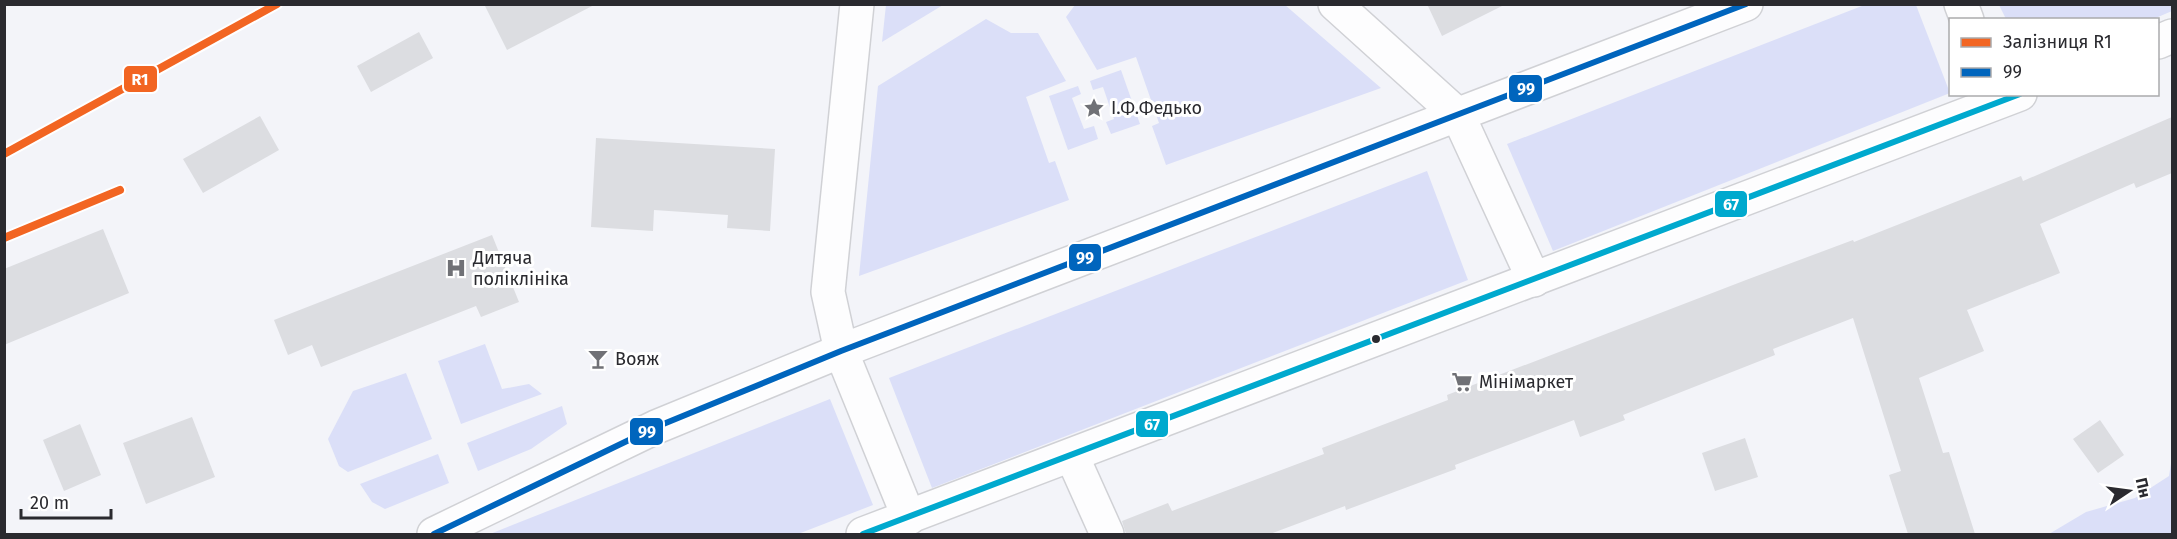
<svg xmlns="http://www.w3.org/2000/svg" width="2177" height="539" viewBox="0 0 2177 539" font-family="'Fira Sans',sans-serif">
<style>
.green{fill:#dbdff8}
.building{fill:#dcdde1}
.lines{fill:none;stroke-linecap:round;stroke-linejoin:round}
.minor-casing{stroke:#d0d1d5;stroke-width:36}
.minor{stroke:#fdfdfe;stroke-width:33}
.bus-1-casing{stroke:#fff;stroke-width:10}
.bus-2-casing{stroke:#fff;stroke-width:10}
.bus-1{stroke:#0065bd;stroke-width:6}
.bus-2{stroke:#00a9ce;stroke-width:6}
.rail-1-casing{stroke:#fff;stroke-width:12}
.rail-1{stroke:#f26522;stroke-width:8}
.bus-dot{fill:#2a2a2f;stroke:#fff;stroke-width:2}
.labels{text-anchor:middle;dominant-baseline:central;stroke-width:6;stroke-linejoin:round;paint-order:stroke}
.poi-label{font-size:18px;fill:#2a2a2f;stroke:#fff;text-anchor:start}
.line-badge{stroke:#fff;stroke-width:2}
.badge-label{font-size:16px;text-anchor:middle;font-weight:bold;fill:#fff}
</style>
<rect width="100%" height="100%" fill="#f3f4f9"/>
<g class="green">
<path d="M 1867,4 L 1916,5 L 1950,93 L 1553,251 L 1507,144 Z"/>
<path d="M 2172,4 L 2172,11 L 2151,20 L 2006,19 L 1999,5 Z"/>
<path d="M 886,5 L 886,4 L 943,5 L 882,42 Z"/>
<path d="M 1075,5 L 1285,5 L 1381,88 L 1166,165 L 1152,126 L 1159,123 L 1136,57 L 1097,70 L 1066,17 Z"/>
<path d="M 986,19 L 1011,33 L 1038,33 L 1066,81 L 1026,97 L 1049,163 L 1055,161 L 1069,200 L 859,276 L 878,86 Z"/>
<path d="M 1121,70 L 1140,124 L 1111,134 L 1106,122 L 1114,119 L 1103,87 L 1093,90 L 1090,81 Z"/>
<path d="M 1078,86 L 1081,94 L 1072,98 L 1084,129 L 1094,126 L 1098,139 L 1068,150 L 1049,96 Z"/>
<path d="M 1427,171 L 1468,280 L 932,488 L 889,378 Z"/>
<path d="M 485,344 L 502,389 L 529,384 L 542,394 L 461,424 L 438,361 Z"/>
<path d="M 406,373 L 432,439 L 348,472 L 339,466 L 328,439 L 353,391 Z"/>
<path d="M 830,399 L 873,505 L 798,534 L 490,534 Z"/>
<path d="M 562,406 L 567,424 L 531,449 L 478,471 L 467,443 Z"/>
<path d="M 438,454 L 449,483 L 385,509 L 372,502 L 360,484 Z"/>
<path d="M 2172,457 L 2172,534 L 2049,534 L 2086,512 L 2135,498 L 2169,476 Z"/>
</g>
<g class="building">
<path d="M 484,4 L 596,4 L 507,50 Z"/>
<path d="M 1427,4 L 1506,4 L 1442,36 Z"/>
<path d="M 419,32 L 433,58 L 371,92 L 357,66 Z"/>
<path d="M 260,116 L 279,150 L 203,193 L 183,159 Z"/>
<path d="M 2172,117 L 2172,173 L 2136,188 L 2134,183 L 2040,224 L 2060,273 L 1967,310 L 1984,351 L 1919,378 L 1943,453 L 1949,452 L 1975,534 L 1908,534 L 1889,475 L 1901,471 L 1853,318 L 1773,349 L 1775,355 L 1623,415 L 1625,420 L 1580,437 L 1574,420 L 1455,465 L 1456,469 L 1346,510 L 1345,506 L 1270,534 L 1126,534 L 1122,521 L 1168,503 L 1172,511 L 1324,454 L 1322,448 L 1448,400 L 1447,395 L 1746,280 L 1853,240 L 1854,242 L 2021,176 L 2023,181 Z"/>
<path d="M 596,138 L 775,149 L 770,231 L 727,228 L 728,215 L 654,210 L 653,231 L 591,227 Z"/>
<path d="M 103,229 L 129,293 L 4,345 L 4,269 Z"/>
<path d="M 492,235 L 519,302 L 481,317 L 476,306 L 321,367 L 312,345 L 288,355 L 274,320 Z"/>
<path d="M 192,417 L 215,477 L 146,504 L 123,443 Z"/>
<path d="M 2100,420 L 2124,455 L 2098,473 L 2073,439 Z"/>
<path d="M 80,424 L 101,475 L 64,491 L 43,440 Z"/>
<path d="M 1745,438 L 1758,477 L 1715,491 L 1702,453 Z"/>
</g>
<g class="lines">
<g class="minor-casing">
<g id="minor">
<path d="M 857,4 L 828,292 L 841,351 L 909,518"/>
<path d="M 1335,4 L 1458,115 L 1534,280"/>
<path d="M 1961,4 L 1967,20"/>
<path d="M 2158,42 L 2172,36"/>
<path d="M 1072,456 L 1107,534"/>
<path d="M 434,534 L 656,427 L 841,351 L 1746,4"/>
<path d="M 863,534 L 2020,94"/>
</g>
</g>
<use href="#minor" class="minor"/>
<g class="bus-1-casing">
<path id="bus-1" d="M 434,534 L 656,427 L 841,351 L 1746,4"/>
</g>
<g class="bus-2-casing">
<path id="bus-2" d="M 863,534 L 2020,94"/>
</g>
<use href="#bus-1" class="bus-1"/>
<use href="#bus-2" class="bus-2"/>
<g class="rail-1-casing">
<g id="rail-1">
<path d="M 4,154 L 277,4"/>
<path d="M 4,238 L 120,190"/>
</g>
</g>
<use href="#rail-1" class="rail-1"/>
</g>
<defs>
<g id="sight-bare" transform="scale(1.62)"><path d="M0-6L1.8-2.2L6-1.7L2.9 1.2L3.7 5.4L0 3.3L-3.7 5.4L-2.9 1.2L-6-1.7L-1.8-2.2Z" fill="#707176" stroke="#fff" stroke-width="2.5" paint-order="stroke"/></g>
<g id="hospital-bare" transform="scale(1.62)"><path d="M-5-5h3v3.5h4V-5h3V5h-3V1.5h-4V5h-3Z" fill="#707176" stroke="#fff" stroke-width="2.5" paint-order="stroke"/></g>
<g id="bar-bare" transform="scale(1.62)"><path d="M-6-5H6L.8 .8V4.5H3.5V6h-7V4.5H-.8V.8Z" fill="#707176" stroke="#fff" stroke-width="2.5" paint-order="stroke"/></g>
<g id="supermarket-bare" transform="scale(1.62)"><path d="M-6-5.5h2.5l.6 2H6L4.5 2H-2.5L-4.4-4H-6ZM-1.5 3.2a1.3 1.3 0 1 0 .1 0ZM3 3.2a1.3 1.3 0 1 0 .1 0Z" fill="#707176" stroke="#fff" stroke-width="2.5" paint-order="stroke"/></g>
</defs>
<g fill-rule="evenodd">
<use href="#sight-bare" x="1094" y="108"/>
<use href="#hospital-bare" x="456" y="268"/>
<use href="#bar-bare" x="598" y="359"/>
<use href="#supermarket-bare" x="1462" y="382"/>
</g>
<circle class="bus-dot" cx="1376" cy="339" r="5"/>
<g class="labels">
<g class="poi-label">
<text x="1111" y="108">І.Ф.Федько</text>
<text x="473" y="258">Дитяча<tspan x="473" dy="21">поліклініка</tspan></text>
<text x="615" y="359">Вояж</text>
<text x="1479" y="382">Мінімаркет</text>
</g>
</g>
<g class="line-badge">
<rect x="123" y="65" width="35" height="28" rx="6" fill="#f26522"/>
<rect x="1508" y="74" width="35" height="29" rx="6" fill="#0065bd"/>
<rect x="1714" y="190" width="34" height="28" rx="6" fill="#00a9ce"/>
<rect x="1068" y="243" width="34" height="29" rx="6" fill="#0065bd"/>
<rect x="1135" y="410" width="34" height="28" rx="6" fill="#00a9ce"/>
<rect x="629" y="417" width="35" height="29" rx="6" fill="#0065bd"/>
</g>
<g class="badge-label">
<text x="140" y="85">R1</text>
<text x="1526" y="94">99</text>
<text x="1731" y="210">67</text>
<text x="1085" y="263">99</text>
<text x="1152" y="430">67</text>
<text x="647" y="437">99</text>
</g>
<rect width="2177" height="539" fill="none" stroke="#2a2a2f" stroke-width="12"/>
<rect x="1949" y="18" width="210" height="78" fill="#ffffff" stroke="#aaaaac" stroke-width="1.5"/>
<rect x="1961" y="38" width="30" height="9" fill="#f26522" stroke="#aaaaac" stroke-width="1.5"/>
<text x="2003" y="48" font-size="18" fill="#2a2a2f">Залізниця R1</text>
<rect x="1961" y="68" width="30" height="9" fill="#0065bd" stroke="#aaaaac" stroke-width="1.5"/>
<text x="2003" y="78" font-size="18" fill="#2a2a2f">99</text>
<g transform="translate(2129 491) rotate(77)" stroke="#ffffff" stroke-width="4.5" paint-order="stroke">
<path d="M0-4.5L10 22L0 15L-10 22Z" fill="#2a2a2f"/>
<text y="-9" font-size="16" font-weight="bold" text-anchor="middle" fill="#2a2a2f">Пн</text>
</g>
<path d="M21 509v9h90v-9" fill="none" stroke="#2a2a2f" stroke-width="3"/>
<text x="30" y="509" font-size="18" fill="#2a2a2f" stroke="#ffffff" stroke-width="4.5" paint-order="stroke">20 m</text>
</svg>
